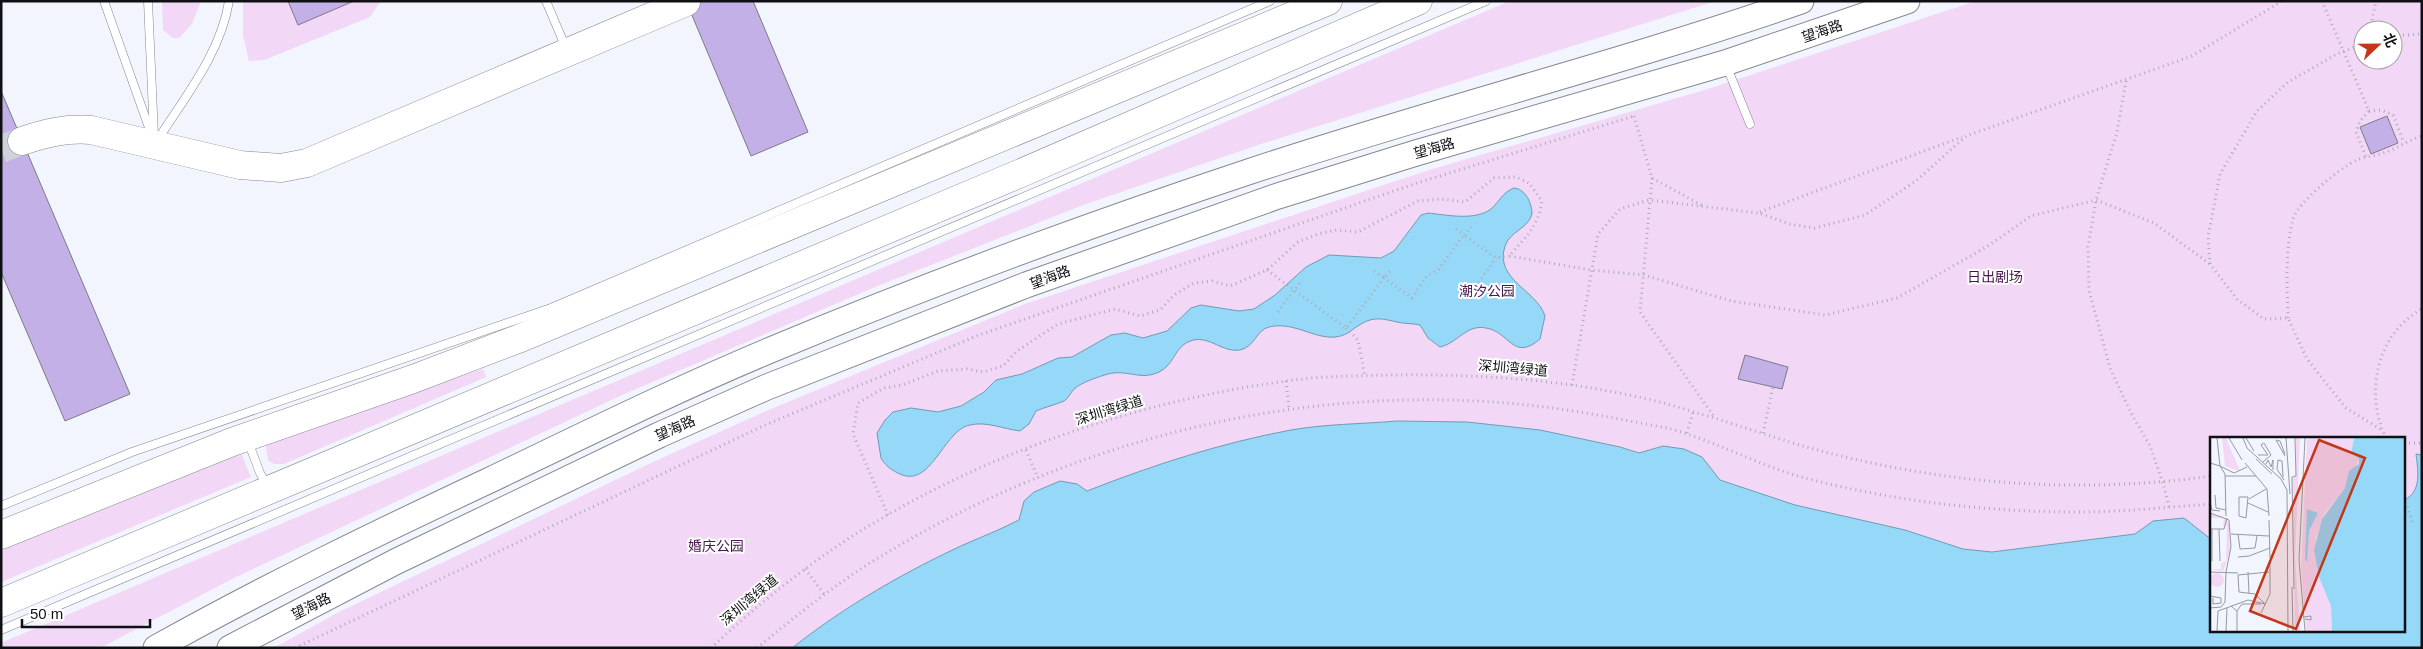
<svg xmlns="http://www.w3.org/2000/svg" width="2423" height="649" viewBox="0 0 2423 649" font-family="Helvetica,'Noto Sans SC',sans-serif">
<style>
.green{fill:#f3d7f6;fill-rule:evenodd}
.water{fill:#96d8f8;stroke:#6e9cb3}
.building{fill:#c2b0e7;stroke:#7d7b83}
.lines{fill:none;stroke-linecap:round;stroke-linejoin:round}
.highway-tunnel{stroke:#d0d2db;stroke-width:28;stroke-dasharray:28 14;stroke-linecap:butt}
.lane-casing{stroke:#868890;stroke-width:9}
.primary-casing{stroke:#868890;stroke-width:27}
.highway-casing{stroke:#868890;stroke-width:29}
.path{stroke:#abadb5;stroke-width:3;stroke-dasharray:1 4;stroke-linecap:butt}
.lane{stroke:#fff;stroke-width:8}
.primary{stroke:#fff;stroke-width:25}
.highway{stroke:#fff;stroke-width:28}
.labels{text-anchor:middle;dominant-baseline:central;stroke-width:4;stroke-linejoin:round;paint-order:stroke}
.street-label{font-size:14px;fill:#0f1013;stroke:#fff}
.park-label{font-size:14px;fill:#49164f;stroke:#fff}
.inset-road{fill:none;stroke:#9799a0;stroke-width:1}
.view{fill:#c2371a;fill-opacity:0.15;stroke:#c2371a;stroke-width:2.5}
.inset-edge{fill:none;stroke:#0f1013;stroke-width:2.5}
</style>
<rect width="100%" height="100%" fill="#f2f4fe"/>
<g class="green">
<path d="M 162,1 L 201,1 L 192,24 L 179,38 L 173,38 L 163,30 Z"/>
<path d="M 243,1 L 288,1 L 298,25 L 354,1 L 381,1 L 370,17 L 264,60 L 249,61 L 243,35 Z"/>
<path d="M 1510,1 L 1716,1 L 1258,145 L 1086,204 L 880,285 L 622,395 L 232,579 L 100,648 L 1,648 L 1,643 Z"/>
<path d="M 1976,1 L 2422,1 L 2422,455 L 2416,455 C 2418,471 2422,492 2404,500 L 2404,438 L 2212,438 L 2212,540 L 2184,518 L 2153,521 L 2135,534 L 1992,552 L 1963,549 L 1905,530 L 1795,505 L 1720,480 L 1702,457 L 1663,446 L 1639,453 L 1620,447 L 1540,430 L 1467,422 L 1397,421 L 1292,430 L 1147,468 L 1087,492 L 1077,484 L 1024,501 L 1019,520 C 994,533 967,542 942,555 C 889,581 839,611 792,648 L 274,648 L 337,613 L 653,462 L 766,411 L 1025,304 L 1429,170 L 1708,89 ZM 2363,30 L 2393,30 L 2393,60 L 2363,60 Z"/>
<path d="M 483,369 L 486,377 L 284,464 L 274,464 L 268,460 L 266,446 L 270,440 Z"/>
<path d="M 241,453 L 251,477 L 1,582 L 1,549 L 120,499 Z"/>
</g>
<g class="water">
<path d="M 1514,188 C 1526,189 1532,204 1532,214 C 1528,229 1510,231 1505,246 C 1494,280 1537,290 1545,316 L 1540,339 C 1513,362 1510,332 1486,328 C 1466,324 1458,343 1440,347 L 1428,338 L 1420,325 C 1412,323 1404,324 1397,322 C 1384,319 1374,316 1361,324 C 1352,329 1347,336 1335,337 C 1314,339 1293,321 1269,327 C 1256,330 1255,347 1240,350 C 1223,353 1210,336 1193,340 C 1174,345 1175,365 1159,372 C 1141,381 1127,369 1108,374 C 1098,377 1082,382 1074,389 C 1070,393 1069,398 1064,401 C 1055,405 1045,407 1036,411 L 1029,424 L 1020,431 C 1004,429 986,421 970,425 C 943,430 931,491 898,473 C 891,470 884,464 881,458 L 877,433 L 885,420 L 893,412 L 911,408 L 938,412 L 961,406 L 984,392 L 996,380 L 1022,374 L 1058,358 L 1072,357 L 1111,335 L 1125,333 L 1143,338 L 1167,331 L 1191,308 L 1201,305 L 1239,311 L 1254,309 L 1275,295 L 1306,267 L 1329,255 L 1381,258 L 1394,251 L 1421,215 L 1428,213 C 1447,215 1475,221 1491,209 C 1499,202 1503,192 1514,188 Z"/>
<path d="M 1397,421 L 1467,422 L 1540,430 L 1620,447 L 1639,453 L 1663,446 L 1684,449 L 1702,457 L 1720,480 L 1795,505 L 1905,530 L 1963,549 L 1992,552 L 2095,539 L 2135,534 L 2153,521 L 2184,518 L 2212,540 L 2212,630 L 2404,630 L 2404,500 C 2422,492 2418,471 2416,454 L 2422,455 L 2422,648 L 792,648 C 839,611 889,581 942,555 C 967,542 994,533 1019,520 L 1024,501 L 1034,492 L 1060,481 L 1077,484 L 1087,491 C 1153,465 1221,443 1291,430 C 1325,424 1362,424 1397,421 Z"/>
</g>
<g class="building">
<path d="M 288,1 L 354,1 L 298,25 Z"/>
<path d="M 686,1 L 753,1 L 808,132 L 751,156 Z"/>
<path d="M 1,91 L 130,394 L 65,421 L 1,272 Z"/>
<path d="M 2387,116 L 2398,143 L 2371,154 L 2360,127 Z"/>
<path d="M 1745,355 L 1788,367 L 1782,389 L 1738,379 Z"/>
</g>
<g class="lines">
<path class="highway-tunnel" d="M 1,149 L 22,141"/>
<g class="lane-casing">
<g id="lane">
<path d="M 104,1 L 153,139"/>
<path d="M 148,1 L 154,136"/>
<path d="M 546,1 L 566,48"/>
<path d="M 1727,67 L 1750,124"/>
<path d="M 157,141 C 184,98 221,53 229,1"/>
<path d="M 248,441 L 260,473 L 267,485"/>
<path d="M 1,506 L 132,452 L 551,308 L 1270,1"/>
<path d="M 1,630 L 1486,1"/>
</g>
</g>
<g class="primary-casing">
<g id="primary">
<path d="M 156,648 C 265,587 377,533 490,480 C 584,435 677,389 773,349 C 929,284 1088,225 1248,172 C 1431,111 1619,64 1801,1"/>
<path d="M 230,648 L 395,562 L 659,435 L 767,387 L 1026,285 L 1278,196 L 1416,153 L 1725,63 L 1907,1"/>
</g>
</g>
<g class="highway-casing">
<g id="highway">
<path d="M 22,141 C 46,133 66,128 91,130 L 240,165 L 281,168 L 307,163 L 686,2"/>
<path d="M 1,535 L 232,442 L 413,379 L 518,339 L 1328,1"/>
<path d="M 1,603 L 1021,173 L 1418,1"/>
</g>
</g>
<g class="path">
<path d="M 2322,1 L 2369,111 L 2360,121 L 2356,132 L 2366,157"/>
<path d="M 2370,30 L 2376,1"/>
<path d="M 2393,36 L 2422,34"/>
<path d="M 2363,44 L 2337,54 L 2288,82 L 2257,111 L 2220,174 L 2208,237 L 2210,264 L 2237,299 L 2264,319 L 2288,318 L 2307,359 L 2346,408 L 2382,430"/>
<path d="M 2126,81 L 2117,132 L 2096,200 L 2088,247 L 2089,290 L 2110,368 L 2131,413 L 2150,446 L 2163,483 L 2169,507"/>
<path d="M 2369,111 L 2381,110 L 2393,115 L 2404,143"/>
<path d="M 1634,116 L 1652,178 L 1703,206"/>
<path d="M 1652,178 L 1640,312 L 1715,418"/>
<path d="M 1760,212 L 1962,137"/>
<path d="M 1456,229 L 1464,235 L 1471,227"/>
<path d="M 1267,270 L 1346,328 L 1384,278 L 1412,298 L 1427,276 L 1438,270 L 1464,235 L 1496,258 L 1509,256"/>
<path d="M 1374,271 L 1384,278 L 1391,270"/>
<path d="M 1472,291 L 1482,297"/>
<path d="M 1467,299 L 1496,258"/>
<path d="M 1278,312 L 1301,281"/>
<path d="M 2288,318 C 2287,288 2285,248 2293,219 C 2298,202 2341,167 2357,160 C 2365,156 2375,156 2383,153 C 2397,149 2408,140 2422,136"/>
<path d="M 1346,328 L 1358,340 L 1365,376"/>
<path d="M 1286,381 L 1289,408"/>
<path d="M 1572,385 L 1598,234 L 1620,209 L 1649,200 L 1759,213 L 1790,224 L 1815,228 L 1865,215 L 1916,181 L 1966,136 L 2192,56 L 2282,1"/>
<path d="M 1687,433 L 1693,412"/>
<path d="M 1763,433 L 1773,387"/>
<path d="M 2386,438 C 2368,402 2373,352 2403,323 C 2409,317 2416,313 2422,308"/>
<path d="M 2404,443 L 2422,443"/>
<path d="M 1026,450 L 1038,478"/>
<path d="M 2404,497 L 2413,524"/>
<path d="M 888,515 L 853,434 L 858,403 L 884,388 L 902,385 L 938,371 L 967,369 L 983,372 L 1003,366 L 1017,351 L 1058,324 L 1115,309 L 1140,316 L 1160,310 L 1174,295 L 1194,283 L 1212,281 L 1230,286 L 1267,270 L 1298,242 L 1318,234 L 1337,230 L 1358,232 L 1418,201 L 1442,199 L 1465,202 L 1494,178 L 1516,177 L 1529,183 L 1542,201 C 1539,226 1525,238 1509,256 L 1591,270 L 1644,275 L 1731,301 L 1825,315 L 1897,298 L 1988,246 L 2031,216 L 2096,200 L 2154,223 L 2210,264"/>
<path d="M 805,569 L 824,594"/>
<path d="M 295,648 L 763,426 L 979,335 L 1414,184 L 1634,116"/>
<path d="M 711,648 C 754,608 799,571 848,539 C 978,455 1134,402 1286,381 C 1320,376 1355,376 1389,375 C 1466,374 1543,378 1619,393 C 1689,406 1756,434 1825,452 C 1952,485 2082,494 2212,476"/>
<path d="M 757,648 C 797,615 838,582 883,555 C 1078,437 1310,380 1537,406 C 1580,411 1624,420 1667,428 C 1717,441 1762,468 1813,480 C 1900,502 1990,512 2079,512 C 2123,512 2168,507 2212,504"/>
</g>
<use href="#lane" class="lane"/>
<use href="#primary" class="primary"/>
<use href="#highway" class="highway"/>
</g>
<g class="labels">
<g class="street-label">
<text transform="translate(1822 31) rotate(-19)">望海路</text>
<text transform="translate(1434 148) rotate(-16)">望海路</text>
<text transform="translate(1050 277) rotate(-20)">望海路</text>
<text transform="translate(1513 368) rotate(5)">深圳湾绿道</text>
<text transform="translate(1109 410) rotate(-17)">深圳湾绿道</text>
<text transform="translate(675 428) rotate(-24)">望海路</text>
<text transform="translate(749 600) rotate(-40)">深圳湾绿道</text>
<text transform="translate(311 606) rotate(-27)">望海路</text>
</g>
<g class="park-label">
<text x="1995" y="277">日出剧场</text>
<text x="1487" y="291">潮汐公园</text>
<text x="716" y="546">婚庆公园</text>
</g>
</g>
<g transform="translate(2210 437)">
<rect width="195" height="195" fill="#f2f4fe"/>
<path d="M 12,1 L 16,1 L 30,34 L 15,29 ZM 86,1 L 90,1 L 85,120 L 90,194 L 85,194 L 83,41 L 86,40 ZM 97,1 L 144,1 L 141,16 L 149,23 L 135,51 L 114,77 L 106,101 L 107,131 L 121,169 L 122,194 L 96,194 L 91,131 ZM 0,77 L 13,79 L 19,86 L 20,115 L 13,134 L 0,132 L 11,132 L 11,126 L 16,124 L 17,89 L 13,89 L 14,81 L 0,81 ZM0 143a7 7 0 1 1 14 0a7 7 0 1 1-14 0Z" fill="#f3d7f6"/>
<path d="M 144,1 L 195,1 L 195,194 L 122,194 L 121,169 L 109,140 L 104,113 L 112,82 L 135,51 L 139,34 L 149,27 L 149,22 L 141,16 ZM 97,72 L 108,76 L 99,94 L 97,125 L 95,122 Z" fill="#96d8f8"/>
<path class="inset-road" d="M 7,1 L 10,29 L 24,36 L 37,30M 19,1 L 32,23M 33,1 L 37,11 L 71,42 L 77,53 L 78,194M 36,1 L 44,14M 76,1 L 80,57M 66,3 L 70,4 L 75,17M 66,3 L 75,19M 48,18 L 58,18 L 51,8 L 54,6 L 61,18 L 53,25M 46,22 L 62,37M 0,26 L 10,29 L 15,37 L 16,79M 35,26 L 57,52 L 59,79M 56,27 L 58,23 L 61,30 L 63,23 L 63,33M 15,39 L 46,39M 73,40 L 72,24 L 68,23 L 67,32 L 74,43M 5,58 L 6,71 L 16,73M 29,60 L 38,60 L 36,81 L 29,79 ZM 39,62 L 56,52M 0,65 L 2,73 L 10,74M 38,66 L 58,75M 0,76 L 19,83 L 21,110 L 16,135 L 15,165 L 11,170 L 0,171M 59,83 L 60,121M 0,92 L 14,92 L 17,81M 2,92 L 2,124M 9,92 L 10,124M 21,97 L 59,99M 28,97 L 30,112 L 45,111 L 47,99M 28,120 L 39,119 L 60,111M 0,135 L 28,136M 38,135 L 39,156M 82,150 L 83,194M 84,152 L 82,40 L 86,39 L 85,1M 0,159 L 11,161 L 11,166 L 3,167 L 3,161M 55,167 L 45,157 L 29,155 L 28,138 L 59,135M 21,169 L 27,174 L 27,194M 27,174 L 32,167 L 51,167M 51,176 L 60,157 L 60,125M 93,180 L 101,179 L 101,183 L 95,182M 7,194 L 8,174 L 38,163 L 55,167M 16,194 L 17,171M 95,194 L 89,123 L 95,1"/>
<path class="view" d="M 109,3 L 155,21 L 86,192 L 40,174 Z"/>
<rect width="195" height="195" class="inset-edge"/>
</g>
<rect width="2423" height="649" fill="none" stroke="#0f1013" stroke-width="5"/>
<g transform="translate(2378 45) rotate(68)"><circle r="24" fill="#ffffff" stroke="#9f9fa1"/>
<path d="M0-4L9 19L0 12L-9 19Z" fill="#c2371a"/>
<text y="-8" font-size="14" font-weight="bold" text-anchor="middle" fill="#0f1013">北</text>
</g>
<path d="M22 619v8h128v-8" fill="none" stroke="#0f1013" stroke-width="2.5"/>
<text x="30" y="619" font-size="15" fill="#0f1013" stroke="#ffffff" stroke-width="4" paint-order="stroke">50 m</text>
</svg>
